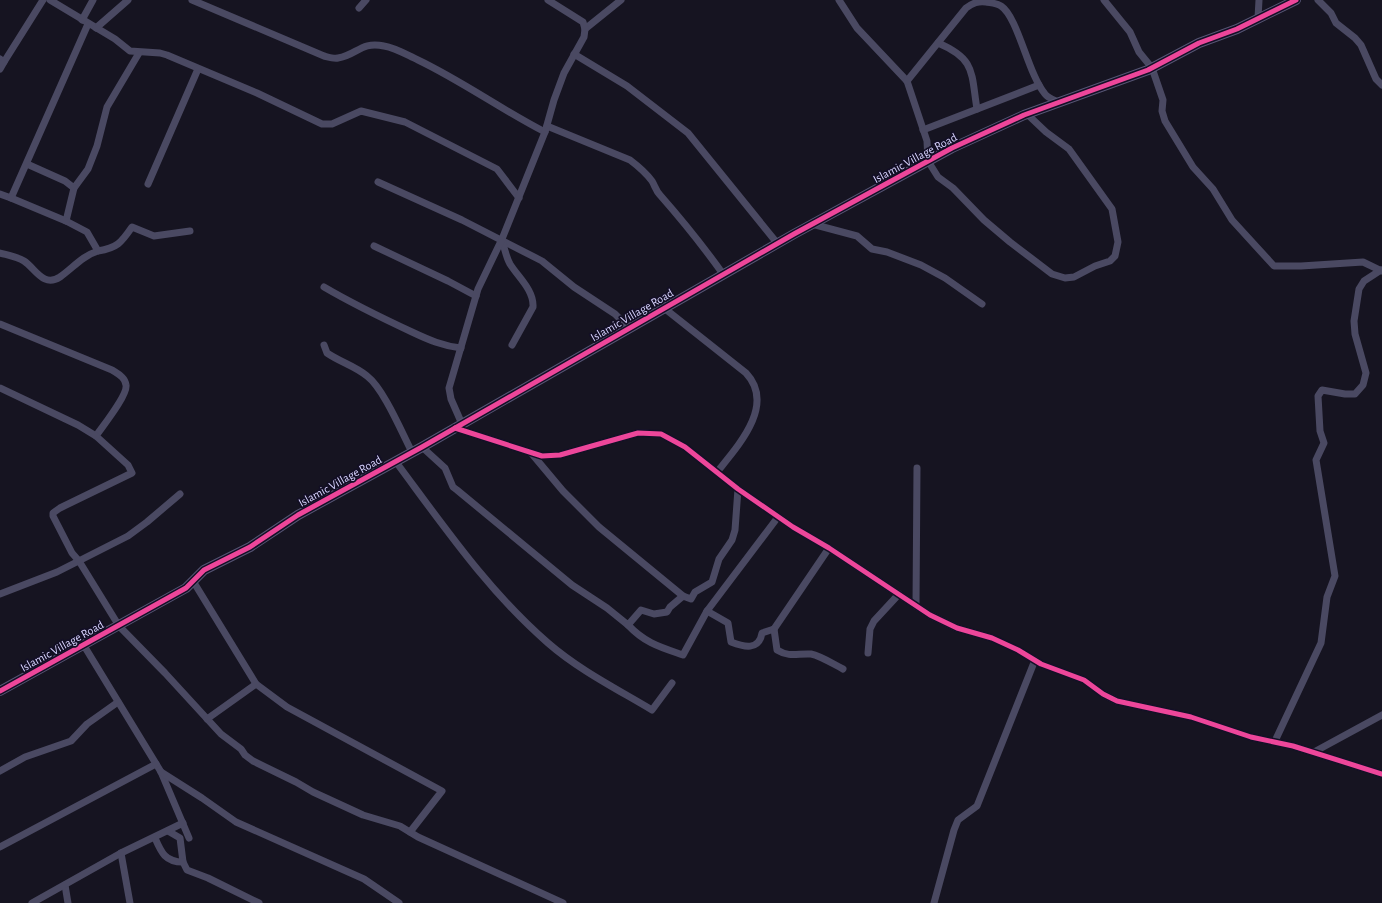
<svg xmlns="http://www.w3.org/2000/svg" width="1382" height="903" viewBox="0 0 1382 903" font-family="'Alegreya Sans',sans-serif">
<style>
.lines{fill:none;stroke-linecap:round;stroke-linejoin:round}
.street{stroke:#4a4962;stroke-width:7}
.secondary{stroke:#575674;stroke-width:10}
.cycleway-casing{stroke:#130f26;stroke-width:8}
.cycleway{stroke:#ed469a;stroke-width:5}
.labels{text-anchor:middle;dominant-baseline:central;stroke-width:3.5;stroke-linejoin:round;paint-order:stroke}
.street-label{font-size:12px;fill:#d9d4ff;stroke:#130f26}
</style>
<rect width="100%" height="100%" fill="#161421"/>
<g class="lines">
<g class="street">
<path d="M 50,0 L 115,39 L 130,51 L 160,53 L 167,55 L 257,93 L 322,124 L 332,124 L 361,111 L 405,122 L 497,169 L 519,198"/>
<path d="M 192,0 L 324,56 C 328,57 334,59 338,58 C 357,55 361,41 384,46 C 396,48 407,55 418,60 C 462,81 502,110 545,132"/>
<path d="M 839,0 L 857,28 L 907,81 L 927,141 L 928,161 L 938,177 L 953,188 L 984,220 L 1010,242 L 1052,274 L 1065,278 L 1074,277 L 1095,266 L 1110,261 L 1115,256 L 1118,242 L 1112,209 L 1069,149 L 1046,132 L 1027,114"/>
<path d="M 1104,0 L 1130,32 L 1139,52 L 1152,68 L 1163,100 L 1162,111 L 1165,121 L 1193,167 L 1213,189 L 1232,220 L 1274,266 L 1301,266 L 1363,262 L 1382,271"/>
<path d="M 1318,0 L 1331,13 L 1336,23 L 1355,38 L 1361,45 L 1376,79 L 1382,85"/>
<path d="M 359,8 L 366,0"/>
<path d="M 1258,18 L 1259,0"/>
<path d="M 82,20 L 93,0"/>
<path d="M 96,28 L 128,0"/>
<path d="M 585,29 L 621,0"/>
<path d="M 938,43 C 976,59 971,73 977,109"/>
<path d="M 574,54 L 627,86 L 688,133 L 777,243"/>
<path d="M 0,59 L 4,62 L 43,0"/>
<path d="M 0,69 L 4,62"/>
<path d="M 907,81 L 966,8 C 973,3 978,1 986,2 C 991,3 996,3 1001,6 C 1018,17 1028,74 1045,94 C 1048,98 1054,100 1058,102"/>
<path d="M 547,126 L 630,160 C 638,166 646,173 652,181 C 655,186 656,191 660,195 C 682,220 703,246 723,274"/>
<path d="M 923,130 L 1039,85"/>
<path d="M 27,164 L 65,181 L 74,188 L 88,169 L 97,146 L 107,107 L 139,53"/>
<path d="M 378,182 L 462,220 L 542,261 L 574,287 L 615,314 L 629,328"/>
<path d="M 148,184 L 198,69"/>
<path d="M 74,188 L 66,221 L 87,232 L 98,251 C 117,248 121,243 132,227 L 154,236 L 190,231"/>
<path d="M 0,194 L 11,198 L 88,24"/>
<path d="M 11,198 L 66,221"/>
<path d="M 812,224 L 857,236 L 872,249 L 887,252 L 921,265 L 945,278 L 982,304"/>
<path d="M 502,239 C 504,247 506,257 510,264 C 518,277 534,290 533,307 L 512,345"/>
<path d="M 374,246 L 448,281 L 476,296"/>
<path d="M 0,253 C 7,255 18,257 24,261 C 35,268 43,288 60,277 C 73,268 82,256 98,251"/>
<path d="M 324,287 C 353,304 382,318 412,332 C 429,340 443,346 461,348"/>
<path d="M 664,308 L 746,373 C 776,405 738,446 717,472"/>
<path d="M 0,324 L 112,370 C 118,374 125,377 126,385 C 128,395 102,427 96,436 L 128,465 L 132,473 L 60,508 L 53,513 L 53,516 L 72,553 L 79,561 L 119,626 L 165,673 L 221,734 L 241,749 L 245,755 L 253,761 L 296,782 L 313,792 L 363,815 L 400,826 L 418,837 L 563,903"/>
<path d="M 324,345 L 327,353 C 340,362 355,366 367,376 C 384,389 402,433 412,452"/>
<path d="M 0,388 L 78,425 L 96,436"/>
<path d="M 462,424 L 451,399 L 449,388 L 478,289 L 502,239 L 545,132 L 554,100 L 564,73 L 584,37 L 585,29 L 583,22 L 548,0"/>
<path d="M 455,428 L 542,456 L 560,455 L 638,433 L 661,434 L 685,447 L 738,489 L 793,527 L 829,548 L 930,615 L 957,628 L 992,638 L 1018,650 L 1041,664 L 1084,680 L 1103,694 L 1117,701 L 1191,717 L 1251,737 L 1293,746 L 1382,774"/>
<path d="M 422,447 L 445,468 L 453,487 L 457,490 L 572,585 L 607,608 L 628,625 L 641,610 L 654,614 L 667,612 L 670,607 L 683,596 L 691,599 L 695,592 L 712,582 L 719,559 L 732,540 L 735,530 L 738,489"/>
<path d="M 532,454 L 563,491 L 599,527 L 683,596"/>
<path d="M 396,462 C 443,525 488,591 548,643 C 579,670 617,689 652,710 L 672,683"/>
<path d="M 778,517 L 707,611 L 728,623 L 731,642 C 744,647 759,651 762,633 L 774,629 L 829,548"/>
<path d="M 193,581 L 256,684 L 287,707 L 442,791 L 410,832"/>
<path d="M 0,594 L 57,572 L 128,536 L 147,522 L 180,494"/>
<path d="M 916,606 L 917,468"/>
<path d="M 628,625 C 645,643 660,647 683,655 L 707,611"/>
<path d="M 774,629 L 777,650 C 790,658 798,653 811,654 C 821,656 833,664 843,669"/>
<path d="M 83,644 L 161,772 L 189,838"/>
<path d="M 868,653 L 870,629 L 874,621 L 899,594"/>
<path d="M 207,719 L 256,684"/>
<path d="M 1275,741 L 1321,643 L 1327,597 L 1335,576 L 1316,460 L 1324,443 L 1320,431 L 1318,396 L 1322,390 L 1345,394 L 1355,394 L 1363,385 L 1366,373 L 1355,334 L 1354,321 L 1359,289 L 1364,281 L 1381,270"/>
<path d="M 1314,752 L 1382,715"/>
<path d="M 0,771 L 25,757 L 71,741 L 87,724 L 118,702"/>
<path d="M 161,772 L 202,798 L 236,822 L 364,879 L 399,903"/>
<path d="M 168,831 L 180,838 L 183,862 L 187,870 L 208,878 L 259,903"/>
<path d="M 155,838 C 161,852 165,862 183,862"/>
<path d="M 0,847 L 156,764"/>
<path d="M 121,853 L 130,903"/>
<path d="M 65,885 L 68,903"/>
<path d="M 32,903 L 121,853 L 183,823"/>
<path d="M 934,903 L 954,830 L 958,820 L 977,806 L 1035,660"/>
</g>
<path class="secondary" d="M 0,691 L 186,588 L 204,570 L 250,547 L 298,515 L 422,447 L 794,234 L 952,148 L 1024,115 L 1148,70 L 1199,43 L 1237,29 L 1296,0"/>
<g class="cycleway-casing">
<g id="cycleway">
<path d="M 455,428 L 542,456 L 560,455 L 638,433 L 661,434 L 685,447 L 738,489 L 793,527 L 829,548 L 930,615 L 957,628 L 992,638 L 1018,650 L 1041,664 L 1084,680 L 1103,694 L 1117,701 L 1191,717 L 1251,737 L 1293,746 L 1382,774"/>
<path d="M 0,691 L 186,588 L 204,570 L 250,547 L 298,515 L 422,447 L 794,234 L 952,148 L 1024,115 L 1148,70 L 1199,43 L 1237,29 L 1296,0"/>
</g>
</g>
<use href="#cycleway" class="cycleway"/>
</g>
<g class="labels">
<g class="street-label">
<text transform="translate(915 158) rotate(-28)">Islamic Village Road</text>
<text transform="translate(632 315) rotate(-30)">Islamic Village Road</text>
<text transform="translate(340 481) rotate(-29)">Islamic Village Road</text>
<text transform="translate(62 646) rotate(-29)">Islamic Village Road</text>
</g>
</g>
</svg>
